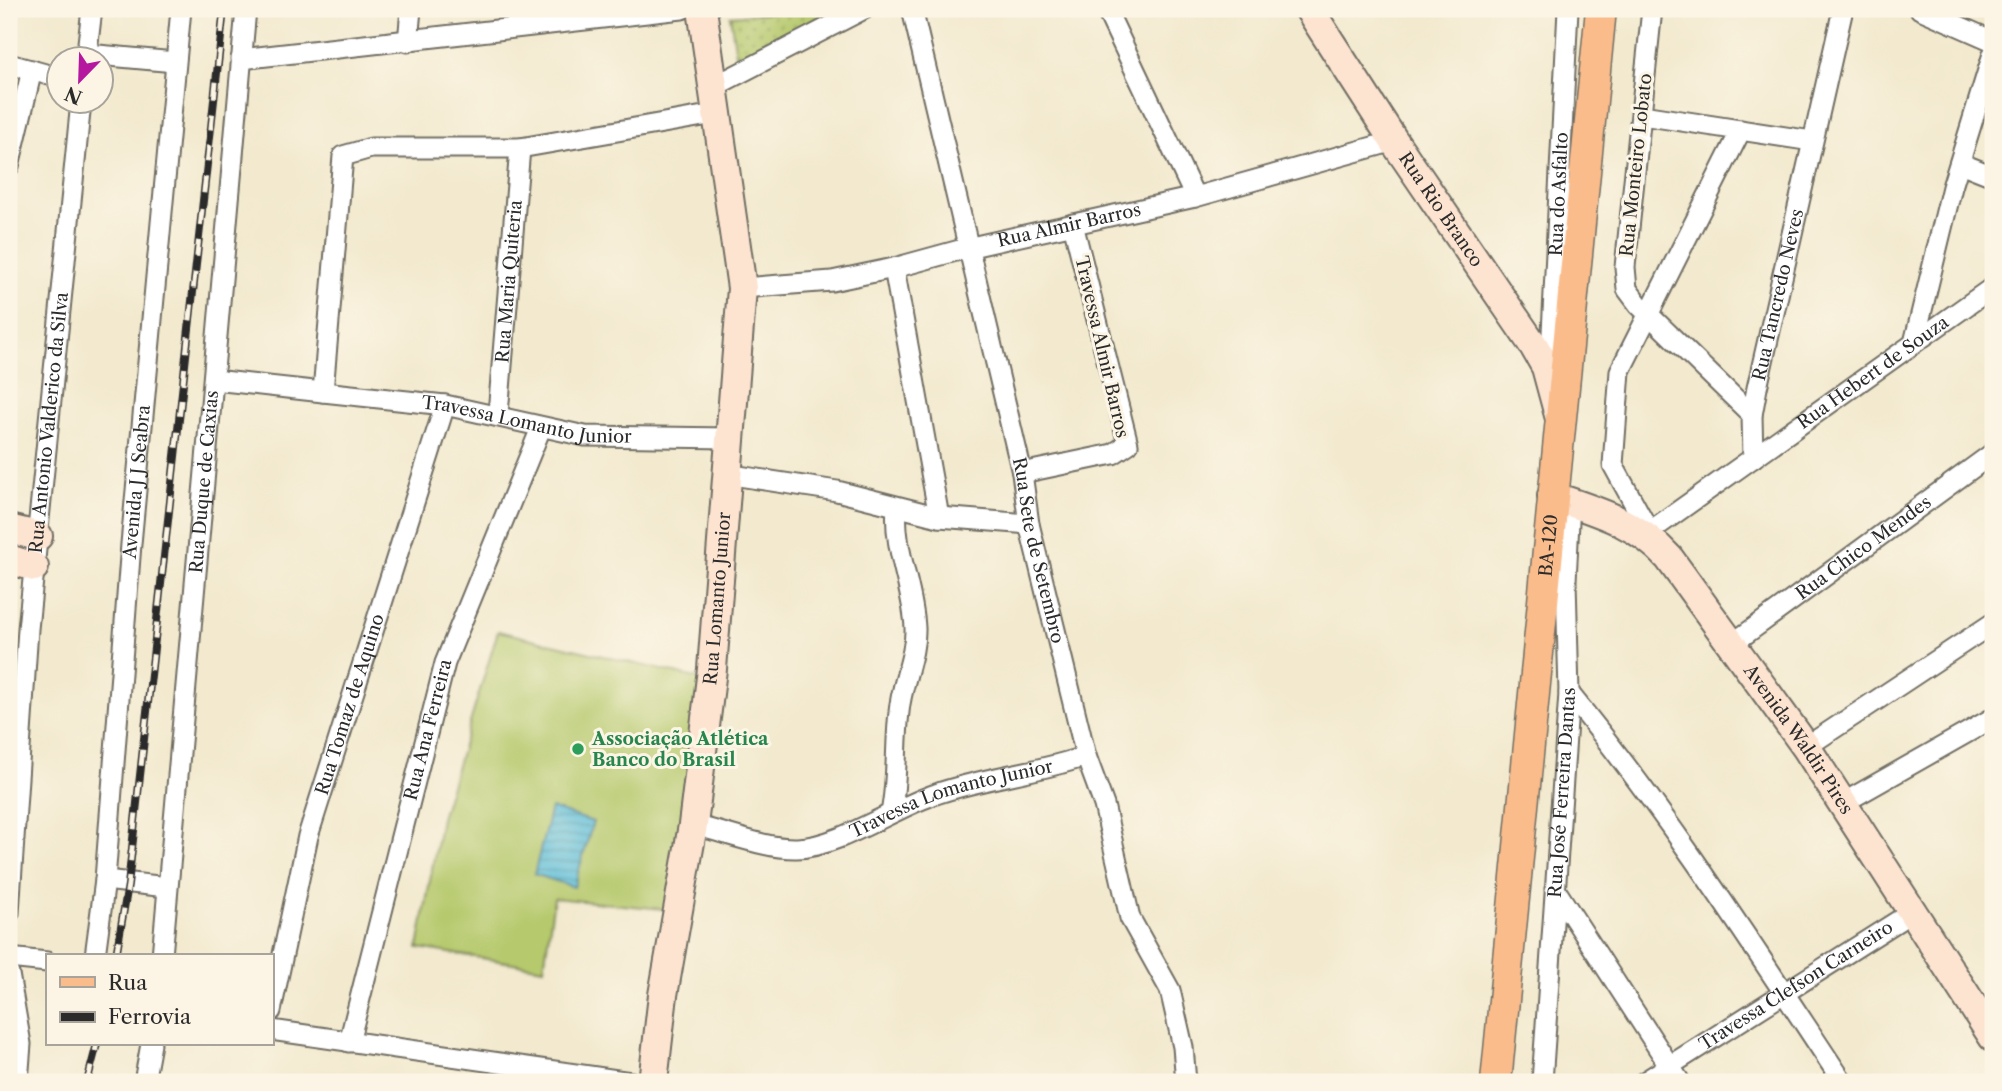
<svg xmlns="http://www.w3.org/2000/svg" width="2002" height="1091" viewBox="0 0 2002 1091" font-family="'Libre Caslon Text',serif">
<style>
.green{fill:url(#green-dots);stroke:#707a4c;stroke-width:2}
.pitch{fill:#b6c96d;stroke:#707a4c;stroke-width:2}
.water{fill:url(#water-rules);stroke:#447482;stroke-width:2}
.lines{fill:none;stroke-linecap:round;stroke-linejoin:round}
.street-casing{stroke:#716e64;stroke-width:23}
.secondary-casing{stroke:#716e64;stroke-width:32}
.primary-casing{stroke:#716e64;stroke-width:33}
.street{stroke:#fff;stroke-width:19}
.secondary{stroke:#fde4d1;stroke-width:28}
.primary{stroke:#fabc8b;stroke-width:30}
.rail-casing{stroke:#2b2b2b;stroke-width:8}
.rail{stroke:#fcf5e5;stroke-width:5;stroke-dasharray:16;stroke-linecap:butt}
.leisure-dot{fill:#2e9e5b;stroke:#fcf5e5;stroke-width:2.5}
.labels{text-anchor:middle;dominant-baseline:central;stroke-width:6;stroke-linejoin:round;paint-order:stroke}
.street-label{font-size:18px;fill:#2b2b2b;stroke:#fcf5e5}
.leisure-label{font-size:18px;font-weight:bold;fill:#27864d;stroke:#fcf5e5;text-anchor:start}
</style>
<defs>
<pattern id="green-dots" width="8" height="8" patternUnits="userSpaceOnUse" patternTransform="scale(1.75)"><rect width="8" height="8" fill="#b6c96d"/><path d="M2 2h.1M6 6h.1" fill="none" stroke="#94a35a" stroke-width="1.8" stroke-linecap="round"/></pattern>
<pattern id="water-rules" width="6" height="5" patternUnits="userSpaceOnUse" patternTransform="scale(1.75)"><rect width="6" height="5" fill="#5cbeda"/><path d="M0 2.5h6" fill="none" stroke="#4c9bb1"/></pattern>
</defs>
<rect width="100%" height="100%" fill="#fcf5e5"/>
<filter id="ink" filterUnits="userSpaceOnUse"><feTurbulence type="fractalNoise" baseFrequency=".0143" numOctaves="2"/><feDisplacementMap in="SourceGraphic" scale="14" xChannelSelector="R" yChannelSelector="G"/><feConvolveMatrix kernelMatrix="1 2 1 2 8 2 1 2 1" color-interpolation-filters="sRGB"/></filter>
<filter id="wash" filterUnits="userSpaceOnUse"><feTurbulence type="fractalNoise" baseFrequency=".00686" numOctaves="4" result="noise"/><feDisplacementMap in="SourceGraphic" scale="28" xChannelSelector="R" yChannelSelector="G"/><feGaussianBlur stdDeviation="1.57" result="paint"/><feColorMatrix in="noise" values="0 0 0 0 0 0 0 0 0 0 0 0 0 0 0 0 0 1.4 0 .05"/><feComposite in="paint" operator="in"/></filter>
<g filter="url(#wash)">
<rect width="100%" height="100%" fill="#f2e9ce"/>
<path class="green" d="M 817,9 L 841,9 L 737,61 L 730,16 Z"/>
<path class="pitch" d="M 498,631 L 700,679 L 681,911 L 554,898 L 544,968 L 418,948 L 441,818 Z"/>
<path class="water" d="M 551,808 L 593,822 L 574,887 L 534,874 Z"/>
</g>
<g filter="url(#ink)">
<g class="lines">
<g class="street-casing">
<g id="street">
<path id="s1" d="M 912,9 L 1022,473 L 1029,524 L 1086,756 L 1104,805 L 1130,918 L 1170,990 L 1183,1047 L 1186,1082"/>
<path d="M 1106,9 L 1195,197"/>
<path d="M 1652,9 L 1625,267 L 1627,289 L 1639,305 L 1752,415"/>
<path d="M 1920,9 L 1993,41"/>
<path d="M 408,42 L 411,9"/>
<path d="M 87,54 L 175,62"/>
<path d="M 241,59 L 682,9"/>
<path d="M 86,60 L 92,9"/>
<path d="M 9,64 L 60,78"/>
<path d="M 713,87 L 864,9"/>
<path id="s2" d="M 715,114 L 520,148 L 371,148 L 343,156 L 323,392 L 445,405 L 585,436 L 730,438"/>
<path d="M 1642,115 L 1812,141"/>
<path d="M 1960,163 L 1993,176"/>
<path d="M 9,166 L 32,70"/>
<path d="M 894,268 L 939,517"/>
<path id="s3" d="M 742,288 L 832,281 L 894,268 L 967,248 L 1195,197 L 1394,141"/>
<path d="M 1914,343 L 1952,187 L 1993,54"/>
<path id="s4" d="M 1550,374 L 1568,9"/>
<path d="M 214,380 L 323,392"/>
<path id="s5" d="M 498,414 L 520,148"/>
<path id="s6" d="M 1753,458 L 1752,415 L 1757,388 L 1843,9"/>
<path d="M 1022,473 L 1113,454 L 1128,444 L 1073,224"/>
<path d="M 726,474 L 837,491 L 939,517 L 1029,524"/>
<path id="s7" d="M 1649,532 L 1993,287"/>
<path d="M 1654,540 L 1613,465 L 1620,371 L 1741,130"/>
<path id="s8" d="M 1732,644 L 1993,453"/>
<path d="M 1569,693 C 1672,819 1754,948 1843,1082"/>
<path d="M 1806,747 L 1993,623"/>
<path d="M 1843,803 L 1993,718"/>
<path d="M 891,813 C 898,778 895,746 899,712 C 901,684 916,656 915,628 C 913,586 893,549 897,507"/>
<path id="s9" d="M 693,825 C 725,832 766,849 797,848 C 839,847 895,807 936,794 C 984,777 1037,773 1086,756"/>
<path d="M 105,880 L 167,887"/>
<path d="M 1555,889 L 1680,1082"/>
<path id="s10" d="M 9,913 L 28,629 L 81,102"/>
<path id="s11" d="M 95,956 L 105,880 L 131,544 L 181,9"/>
<path id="s12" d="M 162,956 L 246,9"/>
<path d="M 9,958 L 47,962"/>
<path d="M 9,974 L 21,1044 L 18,1082"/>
<path id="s13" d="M 271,1011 L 308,836 L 445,405"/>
<path d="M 271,1030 L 631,1082"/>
<path id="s14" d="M 349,1042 L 445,663 L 541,428"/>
<path d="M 144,1082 L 151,1044"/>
<path id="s15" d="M 1542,1082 L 1569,693 L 1566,581 L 1570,502"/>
<path id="s16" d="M 1644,1082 L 1912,912"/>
</g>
</g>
<g class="secondary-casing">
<g id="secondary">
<path id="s17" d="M 1309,9 L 1394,141 L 1534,346 L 1546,367 L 1559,415"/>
<path id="s18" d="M 1552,496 C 1596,511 1637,522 1669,558 L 1806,747 L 1993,1037"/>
<path d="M 9,529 L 38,536"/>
<path d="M 9,559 L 34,567"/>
<path id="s19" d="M 653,1082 L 663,995 L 693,825 L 712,669 L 742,288 L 702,9"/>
</g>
</g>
<g class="primary-casing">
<g id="primary">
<path id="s20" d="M 1496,1082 L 1601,9"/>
</g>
</g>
<use href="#street" class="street"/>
<use href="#secondary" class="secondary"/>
<use href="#primary" class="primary"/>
<g class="rail-casing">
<g id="rail">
<path d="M 116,956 L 128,885 L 224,9"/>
<path d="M 87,1082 L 97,1044"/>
</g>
</g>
<use href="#rail" class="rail"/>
</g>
</g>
<circle class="leisure-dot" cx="578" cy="749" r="7"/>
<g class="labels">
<g class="street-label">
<text transform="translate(1636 165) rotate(-84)">Rua Monteiro Lobato</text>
<text stroke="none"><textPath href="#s4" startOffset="180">Rua do Asfalto</textPath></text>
<text stroke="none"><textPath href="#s17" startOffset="240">Rua Rio Branco</textPath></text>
<text stroke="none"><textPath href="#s3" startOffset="334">Rua Almir Barros</textPath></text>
<text stroke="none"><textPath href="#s5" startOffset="133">Rua Maria Quiteria</textPath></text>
<text stroke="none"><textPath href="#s6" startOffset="166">Rua Tancredo Neves</textPath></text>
<text transform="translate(1102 347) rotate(77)">Travessa Almir Barros</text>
<text stroke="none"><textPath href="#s7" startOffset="275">Rua Hebert de Souza</textPath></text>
<text stroke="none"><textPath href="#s2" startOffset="819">Travessa Lomanto Junior</textPath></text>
<text stroke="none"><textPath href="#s10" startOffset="492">Rua Antonio Valderico da Silva</textPath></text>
<text stroke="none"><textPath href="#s11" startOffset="476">Avenida J J Seabra</textPath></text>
<text stroke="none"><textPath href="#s12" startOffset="476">Rua Duque de Caxias</textPath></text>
<text stroke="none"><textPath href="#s20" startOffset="539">BA-120</textPath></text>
<text stroke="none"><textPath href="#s8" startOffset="163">Rua Chico Mendes</textPath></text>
<text stroke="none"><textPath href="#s1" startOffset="556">Rua Sete de Setembro</textPath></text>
<text stroke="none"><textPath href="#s19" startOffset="488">Rua Lomanto Junior</textPath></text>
<text stroke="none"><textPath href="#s13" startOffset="317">Rua Tomaz de Aquino</textPath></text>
<text stroke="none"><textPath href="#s14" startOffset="322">Rua Ana Ferreira</textPath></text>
<text stroke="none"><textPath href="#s18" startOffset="357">Avenida Waldir Pires</textPath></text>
<text stroke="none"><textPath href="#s15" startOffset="290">Rua José Ferreira Dantas</textPath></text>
<text stroke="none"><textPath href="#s9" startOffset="270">Travessa Lomanto Junior</textPath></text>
<text stroke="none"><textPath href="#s16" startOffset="180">Travessa Clefson Carneiro</textPath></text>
</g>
<g class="leisure-label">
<text x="592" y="739">Associação Atlética<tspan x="592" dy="21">Banco do Brasil</tspan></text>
</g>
</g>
<rect width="2002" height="1091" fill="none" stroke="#fcf5e5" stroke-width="35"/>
<rect x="46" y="954" width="228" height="91" fill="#fcf5e5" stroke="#a8a49b" stroke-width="2"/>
<rect x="60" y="977" width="35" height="10" fill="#fabc8b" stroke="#a8a49b" stroke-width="2"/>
<text x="108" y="990" font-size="21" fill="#2b2b2b">Rua</text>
<rect x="60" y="1012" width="35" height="10" fill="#2b2b2b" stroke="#a8a49b" stroke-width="2"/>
<text x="108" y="1024" font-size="21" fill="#2b2b2b">Ferrovia</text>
<g transform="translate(80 80) rotate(203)"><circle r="33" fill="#fcf5e5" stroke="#a8a49b" stroke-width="2"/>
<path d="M0-5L12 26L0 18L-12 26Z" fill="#b5179e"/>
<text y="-10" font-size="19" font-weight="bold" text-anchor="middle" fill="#2b2b2b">N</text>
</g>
</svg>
